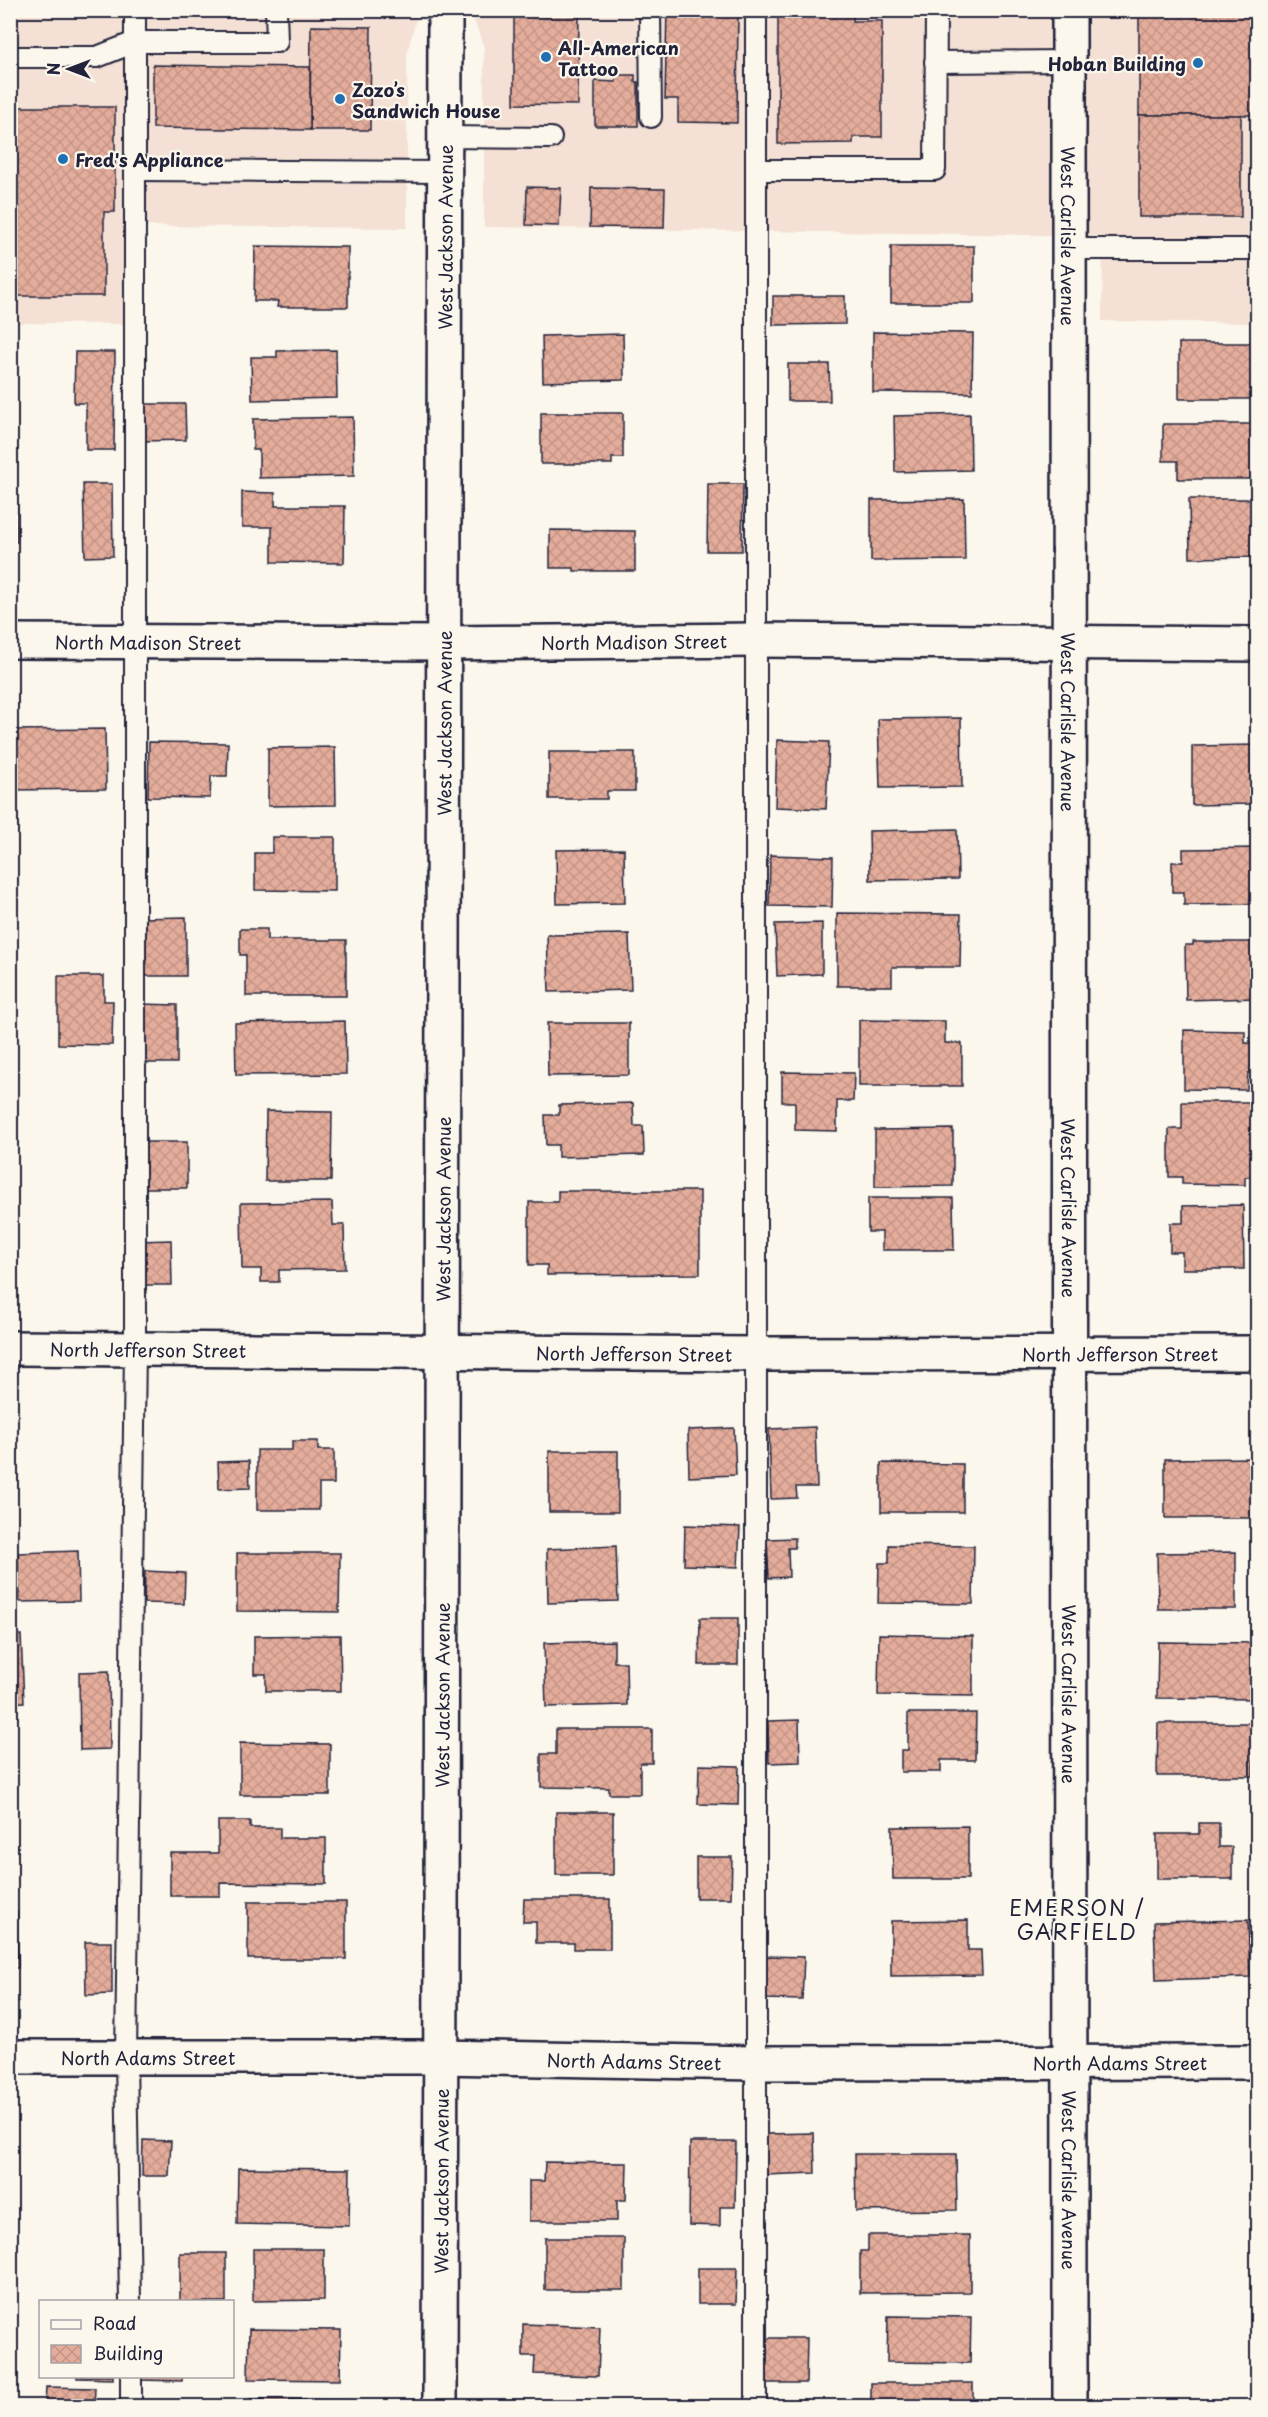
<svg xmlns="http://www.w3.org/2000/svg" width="1268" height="2417" viewBox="0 0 1268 2417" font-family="'Playpen Sans',sans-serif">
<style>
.built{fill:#f4e0d4}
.building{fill:url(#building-cross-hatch);stroke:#22223b;stroke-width:1.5}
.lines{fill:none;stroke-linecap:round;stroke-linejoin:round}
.service-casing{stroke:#22223b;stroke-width:24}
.minor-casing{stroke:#22223b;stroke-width:38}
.service{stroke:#fbf7ec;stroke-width:20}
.minor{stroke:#fbf7ec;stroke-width:33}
.poi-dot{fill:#1f6fb2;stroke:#fbf7ec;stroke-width:2}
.labels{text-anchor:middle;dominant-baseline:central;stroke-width:4.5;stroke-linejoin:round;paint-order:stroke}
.poi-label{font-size:18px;font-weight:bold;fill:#22223b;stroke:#fbf7ec;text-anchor:start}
.street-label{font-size:18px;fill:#22223b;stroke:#fbf7ec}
.quarter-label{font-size:21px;letter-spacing:1.5px;fill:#22223b;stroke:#fbf7ec}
</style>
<defs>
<pattern id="building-cross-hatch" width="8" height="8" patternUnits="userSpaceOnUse" patternTransform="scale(1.5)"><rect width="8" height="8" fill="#e4ac9b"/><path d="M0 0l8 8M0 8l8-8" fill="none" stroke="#c39486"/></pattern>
</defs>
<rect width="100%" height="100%" fill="#fbf7ec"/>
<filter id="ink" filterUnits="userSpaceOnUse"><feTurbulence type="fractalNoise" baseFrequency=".0167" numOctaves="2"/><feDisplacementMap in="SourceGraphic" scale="12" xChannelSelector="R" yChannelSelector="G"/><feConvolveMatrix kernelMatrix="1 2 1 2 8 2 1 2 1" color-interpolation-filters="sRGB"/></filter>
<g filter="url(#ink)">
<g class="built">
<path d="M 473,10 L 1257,11 L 1257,323 L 1102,321 L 1103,236 L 484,227 L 484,47 L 472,15 Z"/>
<path d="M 11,11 L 418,11 L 407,54 L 407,228 L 145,226 L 144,324 L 11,323 Z"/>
</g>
<g class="building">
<path d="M 514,10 L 579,10 L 578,105 L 514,104 Z"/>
<path d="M 667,10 L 738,10 L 737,123 L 678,122 L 678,99 L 665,99 Z"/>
<rect x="1139" y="10" width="119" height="105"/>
<path d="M 778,13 L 853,13 L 853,21 L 882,21 L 882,137 L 853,137 L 853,143 L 778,144 Z"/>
<path d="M 311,26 L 371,27 L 370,130 L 310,130 Z"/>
<path d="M 153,65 L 310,67 L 310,130 L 153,128 Z"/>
<path d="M 616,75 L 635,75 L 635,82 L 638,82 L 638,126 L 595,126 L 595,81 L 616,82 Z"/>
<path d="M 10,107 L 115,107 L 115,212 L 104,212 L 104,296 L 10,296 Z"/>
<rect x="1139" y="115" width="102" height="102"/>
<path d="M 527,187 L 561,188 L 559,226 L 526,225 Z"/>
<path d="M 591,188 L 665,189 L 664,228 L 590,227 Z"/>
<path d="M 255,246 L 348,247 L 348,307 L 277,307 L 278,301 L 254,301 Z"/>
<rect x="891" y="246" width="83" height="57"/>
<path d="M 773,296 L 845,296 L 845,324 L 773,325 Z"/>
<path d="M 873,332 L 973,333 L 972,393 L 873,392 Z"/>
<path d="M 623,334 L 624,380 L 543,382 L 542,336 Z"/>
<rect x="1179" y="343" width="78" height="56"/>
<path d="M 10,346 L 12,346 L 13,378 L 10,378 Z"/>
<path d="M 336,350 L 337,398 L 252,400 L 251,357 L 277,357 L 277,351 Z"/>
<path d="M 75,352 L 115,352 L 114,450 L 86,450 L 86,403 L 74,403 Z"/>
<path d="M 788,364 L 829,364 L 830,401 L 788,401 Z"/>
<path d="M 142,404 L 185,404 L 186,440 L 142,441 Z"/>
<path d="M 541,413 L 623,413 L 623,458 L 612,458 L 612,464 L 541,464 Z"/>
<path d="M 970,414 L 971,470 L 895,472 L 894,416 Z"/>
<path d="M 353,417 L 354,476 L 259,478 L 259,450 L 253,450 L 253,419 Z"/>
<path d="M 1163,424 L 1253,424 L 1254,479 L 1178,479 L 1178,461 L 1163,461 Z"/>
<path d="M 83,484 L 112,484 L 113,556 L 85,557 Z"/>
<path d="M 708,484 L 743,484 L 742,551 L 707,551 Z"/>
<path d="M 242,492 L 275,493 L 275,506 L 345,506 L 344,563 L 272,562 L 272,527 L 242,527 Z"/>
<path d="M 10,493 L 16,493 L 17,542 L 10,542 Z"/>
<path d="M 964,499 L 965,560 L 871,561 L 871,500 Z"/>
<path d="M 1189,499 L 1258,499 L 1258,557 L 1190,558 Z"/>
<path d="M 550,530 L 635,531 L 635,571 L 574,571 L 574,568 L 550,568 Z"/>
<path d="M 961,718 L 962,787 L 880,788 L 878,719 Z"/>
<path d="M 105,729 L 106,789 L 10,790 L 10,730 Z"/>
<path d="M 777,740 L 829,742 L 826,809 L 775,807 Z"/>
<path d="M 149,742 L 228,743 L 227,776 L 211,776 L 210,798 L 148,797 Z"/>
<path d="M 1258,745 L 1256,804 L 1192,805 L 1192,746 Z"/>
<path d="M 335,747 L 336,805 L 268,806 L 268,748 Z"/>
<path d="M 549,752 L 635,752 L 635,791 L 607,791 L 607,799 L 549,799 Z"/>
<path d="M 957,829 L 958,879 L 870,880 L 869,831 Z"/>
<path d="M 272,837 L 335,837 L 335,891 L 255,890 L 255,853 L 272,853 Z"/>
<path d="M 1258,848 L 1258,904 L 1184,905 L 1184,892 L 1172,892 L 1172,862 L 1183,862 L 1183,849 Z"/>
<path d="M 624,849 L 625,903 L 557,904 L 556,850 Z"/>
<path d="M 770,855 L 833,857 L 832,907 L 769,906 Z"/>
<path d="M 837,913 L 961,914 L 960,967 L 892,967 L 892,986 L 837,986 Z"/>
<path d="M 186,917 L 186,976 L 140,976 L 140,918 Z"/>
<path d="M 822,923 L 822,974 L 777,976 L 775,924 Z"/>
<path d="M 240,929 L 267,929 L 267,940 L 346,940 L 346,996 L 246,996 L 246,955 L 240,955 Z"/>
<path d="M 629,934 L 631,990 L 549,992 L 547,935 Z"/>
<path d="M 1193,942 L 1258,942 L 1258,998 L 1186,1000 L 1185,945 L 1193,945 Z"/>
<path d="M 58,976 L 104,976 L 104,1001 L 113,1001 L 112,1045 L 58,1044 Z"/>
<path d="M 139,1004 L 177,1005 L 177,1063 L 138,1063 Z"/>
<path d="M 859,1020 L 945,1021 L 945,1043 L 962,1043 L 962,1086 L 859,1086 Z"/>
<path d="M 345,1021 L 346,1074 L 236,1075 L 235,1023 Z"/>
<path d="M 547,1023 L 629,1023 L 629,1075 L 548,1076 Z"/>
<path d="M 1184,1030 L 1245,1031 L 1245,1043 L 1258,1043 L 1258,1073 L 1248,1073 L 1247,1090 L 1184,1089 Z"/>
<path d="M 782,1072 L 854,1073 L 853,1101 L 837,1101 L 837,1131 L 795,1130 L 795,1102 L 782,1102 Z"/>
<path d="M 1182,1102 L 1257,1102 L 1258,1177 L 1245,1177 L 1245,1185 L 1182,1184 L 1182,1177 L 1169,1177 L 1169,1129 L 1182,1129 Z"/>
<path d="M 633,1103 L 634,1126 L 643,1126 L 644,1155 L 558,1157 L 558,1145 L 546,1145 L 545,1115 L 559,1115 L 559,1105 Z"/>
<path d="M 266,1111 L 332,1112 L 331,1181 L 265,1181 Z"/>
<path d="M 953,1129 L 953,1186 L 875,1187 L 875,1130 Z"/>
<rect x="137" y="1142" width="50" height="46"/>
<path d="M 558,1191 L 700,1191 L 700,1274 L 547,1275 L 547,1265 L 529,1265 L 529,1202 L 558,1202 Z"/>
<path d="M 868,1198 L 953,1198 L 954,1250 L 882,1250 L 882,1232 L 868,1232 Z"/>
<path d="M 332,1202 L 333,1225 L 344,1225 L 345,1269 L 279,1270 L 279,1282 L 261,1282 L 261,1269 L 242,1269 L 241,1203 Z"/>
<path d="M 1243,1205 L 1244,1269 L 1182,1269 L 1182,1252 L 1170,1252 L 1170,1223 L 1183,1223 L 1183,1206 Z"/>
<path d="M 171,1240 L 172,1285 L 138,1285 L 137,1241 Z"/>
<path d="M 815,1427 L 817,1487 L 796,1487 L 797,1498 L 771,1499 L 769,1429 Z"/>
<path d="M 734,1428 L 736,1475 L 689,1477 L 688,1430 Z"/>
<path d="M 292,1441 L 318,1441 L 318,1450 L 334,1450 L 334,1484 L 319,1484 L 319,1510 L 257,1510 L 257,1450 L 292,1450 Z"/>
<rect x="549" y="1451" width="69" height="61"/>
<path d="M 1258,1458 L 1258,1518 L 1165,1518 L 1165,1459 Z"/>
<path d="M 249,1461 L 250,1488 L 219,1489 L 218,1462 Z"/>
<path d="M 881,1463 L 963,1464 L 963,1512 L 881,1512 Z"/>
<path d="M 685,1525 L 740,1527 L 738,1567 L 684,1565 Z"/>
<path d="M 795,1538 L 795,1548 L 788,1548 L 789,1577 L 769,1578 L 767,1539 Z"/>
<path d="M 889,1545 L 974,1546 L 973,1604 L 878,1603 L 879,1563 L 889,1563 Z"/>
<path d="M 616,1546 L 618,1601 L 548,1603 L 547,1549 Z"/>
<path d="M 78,1551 L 79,1601 L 19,1602 L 18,1553 Z"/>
<path d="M 1236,1552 L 1236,1609 L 1158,1609 L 1157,1553 Z"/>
<path d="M 237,1553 L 340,1553 L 339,1612 L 237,1611 Z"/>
<path d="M 145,1571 L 185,1573 L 184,1604 L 144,1603 Z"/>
<path d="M 700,1618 L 738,1618 L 738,1665 L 699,1665 Z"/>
<path d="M 879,1634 L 973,1636 L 973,1696 L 878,1695 Z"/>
<path d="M 10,1635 L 21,1635 L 24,1702 L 10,1703 Z"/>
<path d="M 340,1635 L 341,1691 L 266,1691 L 266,1674 L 254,1674 L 254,1636 Z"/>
<path d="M 614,1641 L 614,1662 L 626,1662 L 627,1705 L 546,1707 L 544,1643 Z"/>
<path d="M 1158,1642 L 1258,1643 L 1258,1699 L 1157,1698 Z"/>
<path d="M 109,1671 L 110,1749 L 80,1750 L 79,1672 Z"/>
<path d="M 908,1713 L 976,1713 L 975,1760 L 941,1760 L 941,1772 L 901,1772 L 901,1750 L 908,1750 Z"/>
<path d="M 799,1720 L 800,1762 L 769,1763 L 768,1721 Z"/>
<path d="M 1158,1723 L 1254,1723 L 1253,1776 L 1157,1776 Z"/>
<path d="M 556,1729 L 652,1729 L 652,1763 L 640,1763 L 640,1794 L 609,1794 L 609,1788 L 541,1787 L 541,1754 L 556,1754 Z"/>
<path d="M 240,1743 L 330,1744 L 330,1795 L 240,1795 Z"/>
<path d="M 699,1765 L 739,1766 L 738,1805 L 698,1804 Z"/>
<rect x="556" y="1812" width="57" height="63"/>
<path d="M 218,1821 L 250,1821 L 250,1828 L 280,1828 L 280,1838 L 326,1838 L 326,1884 L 220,1883 L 220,1896 L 170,1896 L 170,1853 L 218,1853 Z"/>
<path d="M 1199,1823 L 1219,1823 L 1219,1847 L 1232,1847 L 1232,1879 L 1157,1879 L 1157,1834 L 1199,1834 Z"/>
<path d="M 968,1826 L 968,1879 L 893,1879 L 892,1827 Z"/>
<path d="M 696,1857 L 732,1857 L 731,1898 L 696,1898 Z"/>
<path d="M 524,1899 L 610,1899 L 610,1949 L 574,1949 L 574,1943 L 536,1943 L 536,1922 L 523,1922 Z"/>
<rect x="248" y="1902" width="98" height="57"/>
<path d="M 10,1912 L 17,1912 L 18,1968 L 10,1968 Z"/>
<path d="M 968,1920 L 968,1950 L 981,1950 L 982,1975 L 891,1976 L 891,1921 Z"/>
<path d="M 1248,1920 L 1250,1977 L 1156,1980 L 1154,1922 Z"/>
<path d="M 85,1942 L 112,1942 L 112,1994 L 86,1995 Z"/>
<path d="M 767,1956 L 804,1957 L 802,2000 L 765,1999 Z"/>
<path d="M 814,2133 L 815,2173 L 765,2175 L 764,2134 Z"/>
<path d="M 143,2140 L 171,2141 L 169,2176 L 142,2176 Z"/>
<path d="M 690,2142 L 736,2142 L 735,2207 L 720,2207 L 720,2226 L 689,2225 Z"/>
<path d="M 855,2154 L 956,2154 L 957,2210 L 856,2211 Z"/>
<path d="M 545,2162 L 627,2163 L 626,2200 L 617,2200 L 617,2221 L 529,2221 L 529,2181 L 544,2181 Z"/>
<path d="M 238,2168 L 350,2169 L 349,2226 L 237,2224 Z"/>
<path d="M 868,2235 L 970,2235 L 970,2292 L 860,2293 L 860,2251 L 868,2251 Z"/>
<rect x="545" y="2238" width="79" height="52"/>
<path d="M 253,2249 L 324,2249 L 324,2300 L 253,2301 Z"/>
<rect x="180" y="2253" width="46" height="49"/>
<path d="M 698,2268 L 737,2268 L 736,2304 L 698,2304 Z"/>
<path d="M 888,2316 L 971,2317 L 970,2363 L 887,2362 Z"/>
<path d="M 523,2324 L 600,2327 L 598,2376 L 534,2374 L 535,2356 L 523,2356 Z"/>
<path d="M 249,2329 L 341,2330 L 340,2380 L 248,2379 Z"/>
<path d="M 765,2338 L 807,2338 L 806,2383 L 764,2383 Z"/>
<path d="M 77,2376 L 113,2376 L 113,2379 L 77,2378 Z"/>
<path d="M 139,2376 L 182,2376 L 182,2381 L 139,2380 Z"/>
<rect x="871" y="2383" width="102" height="23"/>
<path d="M 46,2387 L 95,2388 L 94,2406 L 45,2406 Z"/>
<path d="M 250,2399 L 346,2400 L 346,2406 L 250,2406 Z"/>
</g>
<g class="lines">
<g class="service-casing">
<g id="service">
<path d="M 650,10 L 651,117"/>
<path d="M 10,57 L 97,57 L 135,42 L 277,42 L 276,10"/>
<path d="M 935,62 L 1069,61"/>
<path d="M 445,137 L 551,138"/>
<path d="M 135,170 L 445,172"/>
<path d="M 757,170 L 935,170 L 936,10"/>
<path d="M 1068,249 L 1258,249"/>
<path d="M 130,2302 L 126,2057 L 135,1349 L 135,10"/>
<path d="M 131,2376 L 131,2406"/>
<path d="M 756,2406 L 756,10"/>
</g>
</g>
<g class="minor-casing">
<g id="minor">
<path id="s1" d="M 1069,10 L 1070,2406"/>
<path id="s2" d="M 10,641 L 445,643 L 758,640 L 1258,644"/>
<path id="s3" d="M 10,1348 L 755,1354 L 1258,1353"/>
<path id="s4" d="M 10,2057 L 440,2057 L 755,2063 L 1258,2062"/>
<path id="s5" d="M 440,2406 L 445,10"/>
</g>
</g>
<use href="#service" class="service"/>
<use href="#minor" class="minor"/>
</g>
</g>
<g class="poi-dot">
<circle cx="546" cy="57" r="6"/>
<circle cx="1198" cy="63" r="6"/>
<circle cx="340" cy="99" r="6"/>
<circle cx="63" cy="159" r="6"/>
</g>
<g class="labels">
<g class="poi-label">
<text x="558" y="47">All-American<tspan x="558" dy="21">Tattoo</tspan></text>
<text x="1186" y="63" text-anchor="end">Hoban Building</text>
<text x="352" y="89">Zozo’s<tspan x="352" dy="21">Sandwich House</tspan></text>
<text x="75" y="159">Fred's Appliance</text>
</g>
<g class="street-label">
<text stroke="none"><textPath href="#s5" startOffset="2169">West Jackson Avenue</textPath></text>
<text stroke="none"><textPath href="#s1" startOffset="226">West Carlisle Avenue</textPath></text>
<text stroke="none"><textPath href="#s2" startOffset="624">North Madison Street</textPath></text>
<text stroke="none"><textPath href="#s2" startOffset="138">North Madison Street</textPath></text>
<text stroke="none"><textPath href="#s5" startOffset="1683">West Jackson Avenue</textPath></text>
<text stroke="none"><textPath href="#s1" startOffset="712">West Carlisle Avenue</textPath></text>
<text stroke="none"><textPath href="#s5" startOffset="1197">West Jackson Avenue</textPath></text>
<text stroke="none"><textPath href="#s1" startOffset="1198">West Carlisle Avenue</textPath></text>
<text stroke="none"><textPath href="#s3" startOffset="138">North Jefferson Street</textPath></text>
<text stroke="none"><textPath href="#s3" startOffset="624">North Jefferson Street</textPath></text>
<text stroke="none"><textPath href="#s3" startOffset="1110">North Jefferson Street</textPath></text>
<text stroke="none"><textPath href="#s5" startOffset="711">West Jackson Avenue</textPath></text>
<text stroke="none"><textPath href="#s1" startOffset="1684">West Carlisle Avenue</textPath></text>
<text stroke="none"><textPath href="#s4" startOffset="138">North Adams Street</textPath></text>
<text stroke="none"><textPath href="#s4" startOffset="624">North Adams Street</textPath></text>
<text stroke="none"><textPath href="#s4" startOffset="1110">North Adams Street</textPath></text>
<text stroke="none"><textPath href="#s5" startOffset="225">West Jackson Avenue</textPath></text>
<text stroke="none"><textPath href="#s1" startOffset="2170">West Carlisle Avenue</textPath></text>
</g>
<g class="quarter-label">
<text x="1077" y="1907">EMERSON /<tspan x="1077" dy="24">GARFIELD</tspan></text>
</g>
</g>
<rect width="1268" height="2417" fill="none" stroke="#fbf7ec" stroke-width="36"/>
<rect x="18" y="18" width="1232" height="2381" fill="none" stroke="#22223b" stroke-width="2" filter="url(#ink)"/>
<rect x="39" y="2300" width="195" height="78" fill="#fbf7ec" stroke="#a4a2a5" stroke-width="1.5"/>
<rect x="51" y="2320" width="30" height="9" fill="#fbf7ec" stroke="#a4a2a5" stroke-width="1.5"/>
<text x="93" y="2330" font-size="18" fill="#22223b">Road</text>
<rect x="51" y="2345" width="30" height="18" fill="url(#building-cross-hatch)" stroke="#a4a2a5" stroke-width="1.5"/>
<text x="93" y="2360" font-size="18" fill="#22223b">Building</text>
<g transform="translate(69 69) rotate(270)" stroke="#fbf7ec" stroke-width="4.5" paint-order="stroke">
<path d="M0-4.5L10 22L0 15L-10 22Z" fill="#22223b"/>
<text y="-9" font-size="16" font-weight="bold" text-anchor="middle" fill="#22223b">N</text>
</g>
</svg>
